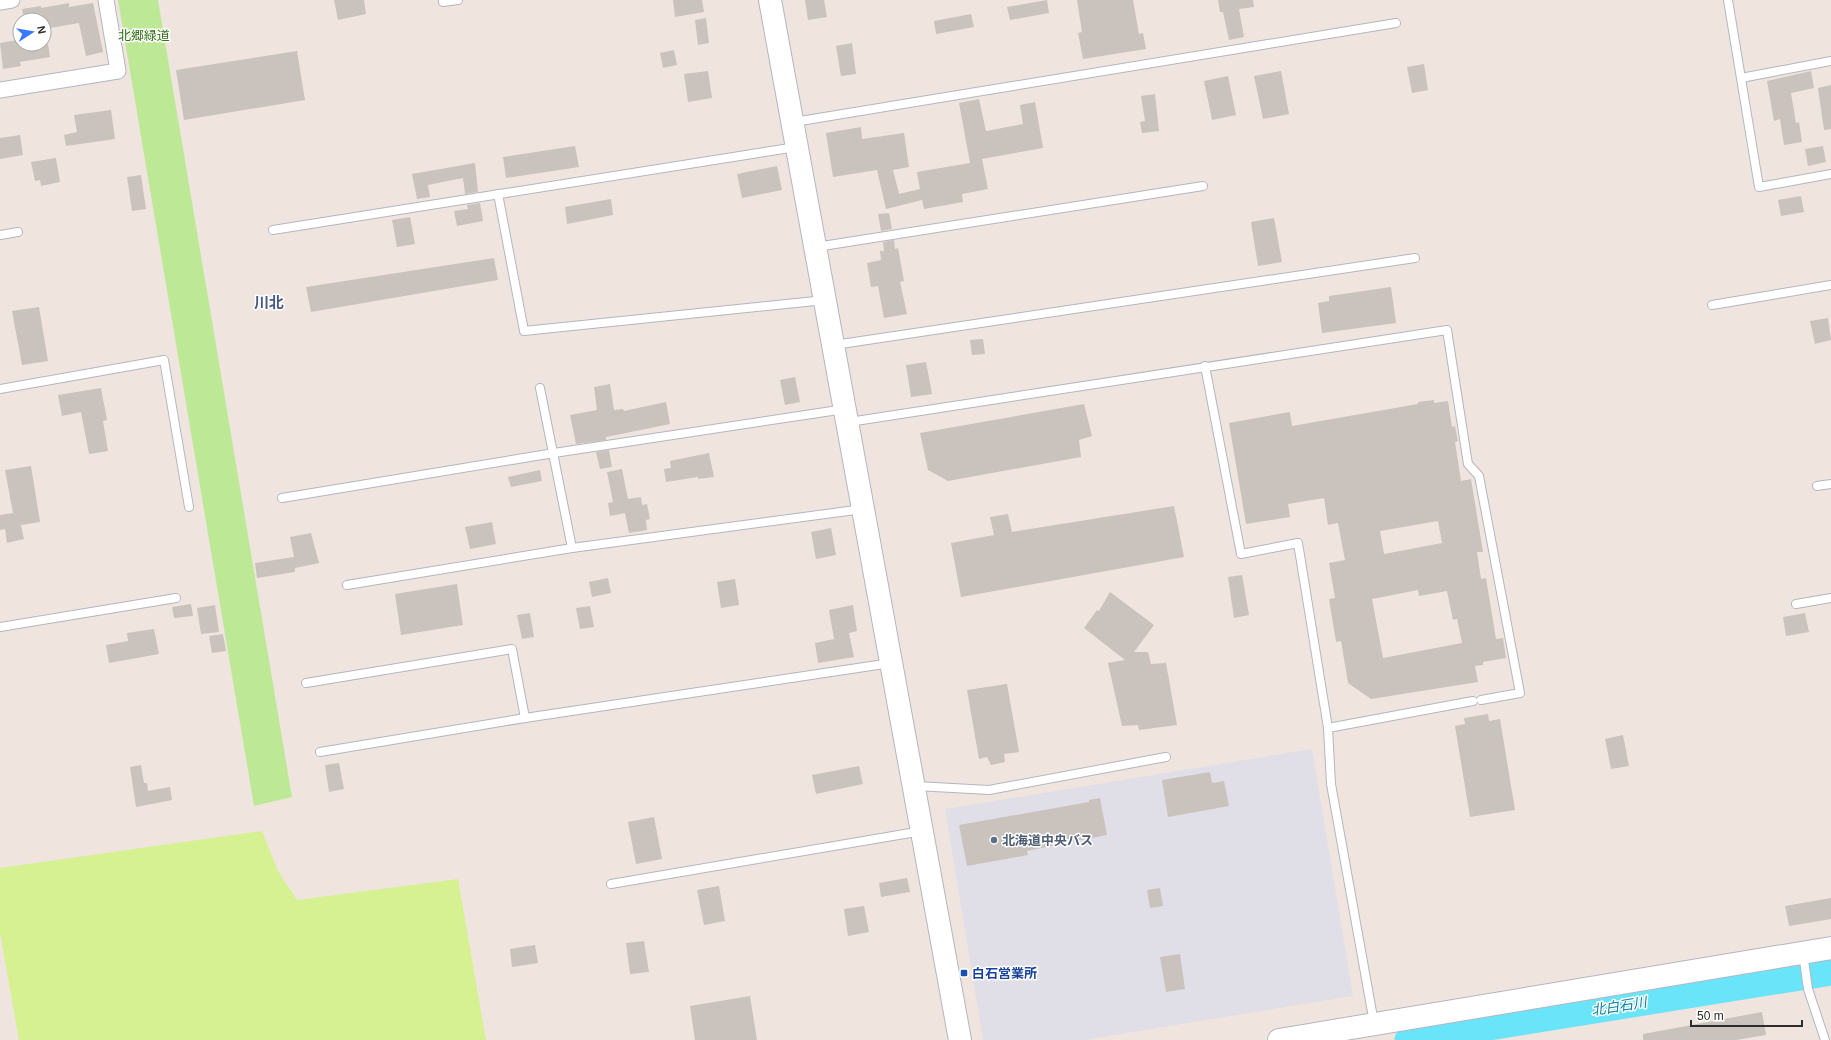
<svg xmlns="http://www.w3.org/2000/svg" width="1831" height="1040" viewBox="0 0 1831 1040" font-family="Arial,'Noto Sans JP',sans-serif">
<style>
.industrial{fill:#e0dee7}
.green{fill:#bde996}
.pitch{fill:#d5f191}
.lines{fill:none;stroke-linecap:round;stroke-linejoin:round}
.river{stroke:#6ae4f8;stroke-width:27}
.building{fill:#cac2bd;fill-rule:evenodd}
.lane-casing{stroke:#b2b6c1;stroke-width:10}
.street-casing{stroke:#b2b6c1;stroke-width:17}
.secondary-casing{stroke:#b2b6c1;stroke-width:24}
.lane{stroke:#fff;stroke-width:8}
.street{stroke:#fff;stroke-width:15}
.secondary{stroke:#fff;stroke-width:22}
.service-dot{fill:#5c6f8a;stroke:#fff;stroke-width:1.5}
.transit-dot{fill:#1a4fb4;stroke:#fff;stroke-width:1.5}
.labels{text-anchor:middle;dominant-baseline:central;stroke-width:3;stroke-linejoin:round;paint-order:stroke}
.park-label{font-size:13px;fill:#347015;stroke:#fff}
.service-label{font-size:13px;font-weight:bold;fill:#4e5e75;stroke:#fff;text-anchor:start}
.transit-label{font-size:13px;font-weight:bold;fill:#164399;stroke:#fff;text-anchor:start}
.water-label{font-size:14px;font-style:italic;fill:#047fa1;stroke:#fff}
.quarter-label{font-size:15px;font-weight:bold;fill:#485a81;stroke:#fff}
</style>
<rect width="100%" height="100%" fill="#efe5de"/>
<path class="industrial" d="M 1312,749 L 1353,996 L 1084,1040 L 983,1040 L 945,809 Z"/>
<path class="green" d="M 118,0 L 158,0 L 292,797 L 254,806 Z"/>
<path class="pitch" d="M 262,831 L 278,871 L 297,900 L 458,879 L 486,1040 L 19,1040 L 0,933 L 0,868 Z"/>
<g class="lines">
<path class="river" d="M 1408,1040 L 1831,972"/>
</g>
<g class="building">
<path d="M 334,0 L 364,0 L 366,14 L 338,20 Z"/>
<path d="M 673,0 L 702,0 L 704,12 L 675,17 Z"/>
<path d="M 805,0 L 824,0 L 827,17 L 808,20 Z"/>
<path d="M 1047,0 L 1049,13 L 1010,20 L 1007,7 Z"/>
<path d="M 1077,0 L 1133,0 L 1139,34 L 1143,33 L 1146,49 L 1083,59 L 1078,33 L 1082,32 Z"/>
<path d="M 1218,0 L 1253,0 L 1254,7 L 1239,9 L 1244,37 L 1229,40 L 1223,12 L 1220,12 Z"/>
<path d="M 69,3 L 69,7 L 93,3 L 103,52 L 86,56 L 79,23 L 44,29 L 44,20 L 24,20 L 22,9 L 41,6 L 41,8 Z"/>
<path d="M 971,14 L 974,27 L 936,34 L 934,21 Z"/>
<path d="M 706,18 L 709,43 L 698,45 L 695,20 Z"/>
<path d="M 17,40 L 17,44 L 48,44 L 50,57 L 20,62 L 21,66 L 3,69 L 0,43 Z"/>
<path d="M 852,43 L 856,74 L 841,76 L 836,46 Z"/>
<path d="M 674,50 L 677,65 L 663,68 L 660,53 Z"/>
<path d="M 297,51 L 305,100 L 184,120 L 176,70 Z"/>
<path d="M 1424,64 L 1428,90 L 1412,93 L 1407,67 Z"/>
<path d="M 708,71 L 712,98 L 688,102 L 684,74 Z"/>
<path d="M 1281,71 L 1289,114 L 1263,119 L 1254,76 Z"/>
<path d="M 1811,71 L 1814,88 L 1791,93 L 1796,123 L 1799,122 L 1802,142 L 1784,145 L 1780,119 L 1774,121 L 1767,81 Z"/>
<path d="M 1228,76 L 1236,115 L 1212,120 L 1204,81 Z"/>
<path d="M 1831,85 L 1831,129 L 1824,130 L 1818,88 Z"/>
<path d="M 1155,94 L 1159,131 L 1142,133 L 1140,122 L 1145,121 L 1141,96 Z"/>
<path d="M 979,99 L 986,131 L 1023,124 L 1020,105 L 1035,102 L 1043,148 L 982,159 L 988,189 L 962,194 L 963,202 L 924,209 L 922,200 L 886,209 L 877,170 L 833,177 L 826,133 L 861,127 L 862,139 L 904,133 L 909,167 L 893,170 L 899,194 L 920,189 L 917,172 L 970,163 L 959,103 Z"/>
<path d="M 111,110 L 115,139 L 66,146 L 64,135 L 77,132 L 74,115 Z"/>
<path d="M 20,135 L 23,155 L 0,159 L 0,138 Z"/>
<path d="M 575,146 L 579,167 L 506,178 L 503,157 Z"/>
<path d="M 1823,146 L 1826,162 L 1808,166 L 1805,149 Z"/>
<path d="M 56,158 L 60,182 L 41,186 L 40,180 L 35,181 L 31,162 Z"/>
<path d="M 475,163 L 478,192 L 465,194 L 463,178 L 428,185 L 430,197 L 417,199 L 412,174 Z"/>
<path d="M 777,166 L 782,190 L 742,198 L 737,174 Z"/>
<path d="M 141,175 L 146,209 L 132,211 L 127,177 Z"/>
<path d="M 1801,196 L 1804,212 L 1781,216 L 1778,200 Z"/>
<path d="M 611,199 L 613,215 L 567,224 L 565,207 Z"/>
<path d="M 480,203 L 483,221 L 457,226 L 454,211 L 468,209 L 467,205 Z"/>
<path d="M 889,213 L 892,229 L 881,231 L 878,214 Z"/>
<path d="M 410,217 L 415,244 L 397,247 L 392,220 Z"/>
<path d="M 1274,218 L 1282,262 L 1258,266 L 1251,222 Z"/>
<path d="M 894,240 L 895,249 L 898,248 L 904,281 L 900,282 L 907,314 L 884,318 L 878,286 L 871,287 L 867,263 L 881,260 L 880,251 L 884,251 L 883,242 Z"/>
<path d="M 494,258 L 498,280 L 311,312 L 306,287 Z"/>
<path d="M 1391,287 L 1396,323 L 1322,333 L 1318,303 L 1329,301 L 1329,296 Z"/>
<path d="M 39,307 L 48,361 L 22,365 L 12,311 Z"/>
<path d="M 1828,318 L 1831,340 L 1815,344 L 1810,321 Z"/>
<path d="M 983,339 L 985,354 L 972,355 L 970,340 Z"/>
<path d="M 926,362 L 932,394 L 911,397 L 906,365 Z"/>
<path d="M 795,377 L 800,402 L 785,405 L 780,380 Z"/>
<path d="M 610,384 L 614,410 L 623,409 L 624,411 L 666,402 L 670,424 L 606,437 L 606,440 L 576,444 L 570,415 L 597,410 L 594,387 Z"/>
<path d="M 101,388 L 107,420 L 103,421 L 108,451 L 89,454 L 81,412 L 62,416 L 58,395 Z"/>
<path d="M 1434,400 L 1434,403 L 1448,401 L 1452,427 L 1455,426 L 1458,441 L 1455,442 L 1461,481 L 1471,479 L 1483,552 L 1477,552 L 1481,579 L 1486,578 L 1496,639 L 1503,638 L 1506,658 L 1483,662 L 1483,665 L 1475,666 L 1478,682 L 1371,699 L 1348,683 L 1341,641 L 1336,642 L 1329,599 L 1335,598 L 1329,563 L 1345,560 L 1338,523 L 1328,525 L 1324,498 L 1288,504 L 1290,517 L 1246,524 L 1229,423 L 1290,412 L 1292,426 L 1418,404 L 1418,402 ZM 1438,521 L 1442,543 L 1384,554 L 1380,531 ZM 1418,590 L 1419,596 L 1447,591 L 1453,620 L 1457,619 L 1462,643 L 1383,658 L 1372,599 Z"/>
<path d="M 1084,404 L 1092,436 L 1079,440 L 1081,457 L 948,481 L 928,470 L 920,433 Z"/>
<path d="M 609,450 L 612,467 L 600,469 L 596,452 Z"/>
<path d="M 709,453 L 714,477 L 698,479 L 698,477 L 666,482 L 664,469 L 671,468 L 670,461 Z"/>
<path d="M 31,466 L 40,522 L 21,525 L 24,539 L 7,543 L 5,529 L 0,530 L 0,515 L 13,513 L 5,470 Z"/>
<path d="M 622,469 L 628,499 L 641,497 L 642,505 L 647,504 L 650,519 L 646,520 L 647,530 L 629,533 L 625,513 L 610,516 L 608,503 L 613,502 L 607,472 Z"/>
<path d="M 540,470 L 542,481 L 511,487 L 508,477 Z"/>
<path d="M 1174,506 L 1184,557 L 961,597 L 951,543 L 994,535 L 990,517 L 1008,514 L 1012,532 Z"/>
<path d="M 492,522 L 496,544 L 470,549 L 465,527 Z"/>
<path d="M 831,528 L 836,555 L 816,559 L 811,532 Z"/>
<path d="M 311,533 L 319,563 L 295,568 L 295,572 L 257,578 L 255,563 L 294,557 L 290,537 Z"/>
<path d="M 1242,575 L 1249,615 L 1234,618 L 1228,577 Z"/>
<path d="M 608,578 L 611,593 L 592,597 L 589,582 Z"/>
<path d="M 735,579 L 739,605 L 721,608 L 717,582 Z"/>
<path d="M 457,584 L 463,625 L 401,635 L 395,594 Z"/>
<path d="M 1110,592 L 1154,625 L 1134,652 L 1148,652 L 1151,664 L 1166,663 L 1177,725 L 1139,730 L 1138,725 L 1122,726 L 1108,663 L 1125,660 L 1084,628 L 1097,610 L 1099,611 Z"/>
<path d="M 191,604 L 193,616 L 174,618 L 172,607 Z"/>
<path d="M 215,605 L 219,632 L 201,634 L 197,608 Z"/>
<path d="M 853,605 L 857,631 L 849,633 L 854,657 L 818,663 L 815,643 L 834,639 L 829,610 Z"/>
<path d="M 590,606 L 594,627 L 580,629 L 576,608 Z"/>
<path d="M 530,613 L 534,637 L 522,639 L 517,615 Z"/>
<path d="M 1805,613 L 1809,632 L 1786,636 L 1783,617 Z"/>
<path d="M 154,629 L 159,654 L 109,663 L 106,645 L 128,641 L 127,633 Z"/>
<path d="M 223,634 L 226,651 L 212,653 L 209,636 Z"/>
<path d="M 1007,684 L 1019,752 L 1004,754 L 1005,762 L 991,765 L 987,757 L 979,759 L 967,690 Z"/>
<path d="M 1488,714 L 1489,721 L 1500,719 L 1515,810 L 1470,817 L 1455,726 L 1465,724 L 1464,718 Z"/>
<path d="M 1623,735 L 1629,766 L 1611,769 L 1605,739 Z"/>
<path d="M 339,763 L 344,789 L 329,792 L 325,765 Z"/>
<path d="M 141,765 L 144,783 L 147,783 L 148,791 L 170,787 L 172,800 L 136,807 L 130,767 Z"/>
<path d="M 859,766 L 863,784 L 816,794 L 812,775 Z"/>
<path d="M 1210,772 L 1212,783 L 1224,781 L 1229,806 L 1168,817 L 1162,780 Z"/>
<path d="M 1100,798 L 1107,835 L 1027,851 L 1028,855 L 967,866 L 959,825 L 1089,802 L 1089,800 Z"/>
<path d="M 654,817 L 662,859 L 636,864 L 628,822 Z"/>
<path d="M 907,878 L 910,892 L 881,897 L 879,883 Z"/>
<path d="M 719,886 L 725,921 L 704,925 L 697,890 Z"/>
<path d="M 1160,888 L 1163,906 L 1150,908 L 1147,890 Z"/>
<path d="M 1831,898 L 1831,919 L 1789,926 L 1785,906 Z"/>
<path d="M 864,906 L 869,932 L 848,936 L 844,909 Z"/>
<path d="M 644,941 L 649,972 L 630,974 L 626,943 Z"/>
<path d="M 535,945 L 538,963 L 512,967 L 510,949 Z"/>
<path d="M 1180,954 L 1185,989 L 1166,992 L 1160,957 Z"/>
<path d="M 750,996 L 757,1040 L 695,1040 L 690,1006 Z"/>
<path d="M 1762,1012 L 1766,1035 L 1736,1040 L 1643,1040 L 1643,1034 Z"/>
</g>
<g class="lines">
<g class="lane-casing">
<g id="lane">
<path d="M 1728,0 L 1759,187 L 1831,174"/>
<path d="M 443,2 L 458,0"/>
<path d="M 1741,78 L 1831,61"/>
<path d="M 794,122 L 1396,23"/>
<path d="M 498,194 L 524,331 L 825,300"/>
<path d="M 273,230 L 796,147"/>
<path d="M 0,235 L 18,232"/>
<path d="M 816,247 L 1203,186"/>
<path d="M 1712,305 L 1831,285"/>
<path d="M 834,345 L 1415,258"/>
<path d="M 1205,366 L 1241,554 L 1298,543 L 1328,728 L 1331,784 L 1374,1023"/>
<path d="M 540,388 L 572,548"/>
<path d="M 0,389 L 164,360 L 189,507"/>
<path d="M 849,422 L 1447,330 L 1468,464 L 1479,476 L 1520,693 L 1481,700"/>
<path d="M 1817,486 L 1831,484"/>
<path d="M 282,498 L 554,453 L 845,409"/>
<path d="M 347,585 L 572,548 L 863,509"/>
<path d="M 1796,604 L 1831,598"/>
<path d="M 0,627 L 176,598"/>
<path d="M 306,683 L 512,649 L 525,718"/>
<path d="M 1328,728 L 1473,701"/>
<path d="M 320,752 L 525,718 L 891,663"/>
<path d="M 916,786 L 989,790 L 1166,757"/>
<path d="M 611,884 L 922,831"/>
<path d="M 1803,953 L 1808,989 L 1825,1040"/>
</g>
</g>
<g class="street-casing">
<g id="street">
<path d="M 0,2 L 12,0"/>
<path d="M 0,90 L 118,71 L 106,0"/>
</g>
</g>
<g class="secondary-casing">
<g id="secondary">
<path d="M 770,0 L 960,1040"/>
<path d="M 1279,1040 L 1831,948"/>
</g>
</g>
<use href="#lane" class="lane"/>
<use href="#street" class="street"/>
<use href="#secondary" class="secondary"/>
</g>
<circle class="service-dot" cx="994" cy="840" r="4"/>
<rect class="transit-dot" x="960" y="969" width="8" height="8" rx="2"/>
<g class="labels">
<g class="park-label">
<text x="144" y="35">北郷緑道</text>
</g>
<g class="service-label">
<text x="1002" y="840">北海道中央バス</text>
</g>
<g class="transit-label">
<text x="972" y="973">白石営業所</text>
</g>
<g class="water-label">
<text transform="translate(1619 1006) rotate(-9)">北白石川</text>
</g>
<g class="quarter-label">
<text x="269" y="302">川北</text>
</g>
</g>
<g transform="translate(32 32) rotate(78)"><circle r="19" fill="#ffffff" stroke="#ababab"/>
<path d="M0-3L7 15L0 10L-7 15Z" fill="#3a78ff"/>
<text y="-6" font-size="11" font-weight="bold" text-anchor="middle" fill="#2c2c2c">N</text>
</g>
<path d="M1691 1020v6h111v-6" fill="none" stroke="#2c2c2c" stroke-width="2"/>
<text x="1697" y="1020" font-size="12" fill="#2c2c2c" stroke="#ffffff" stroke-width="3" paint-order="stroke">50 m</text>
</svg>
